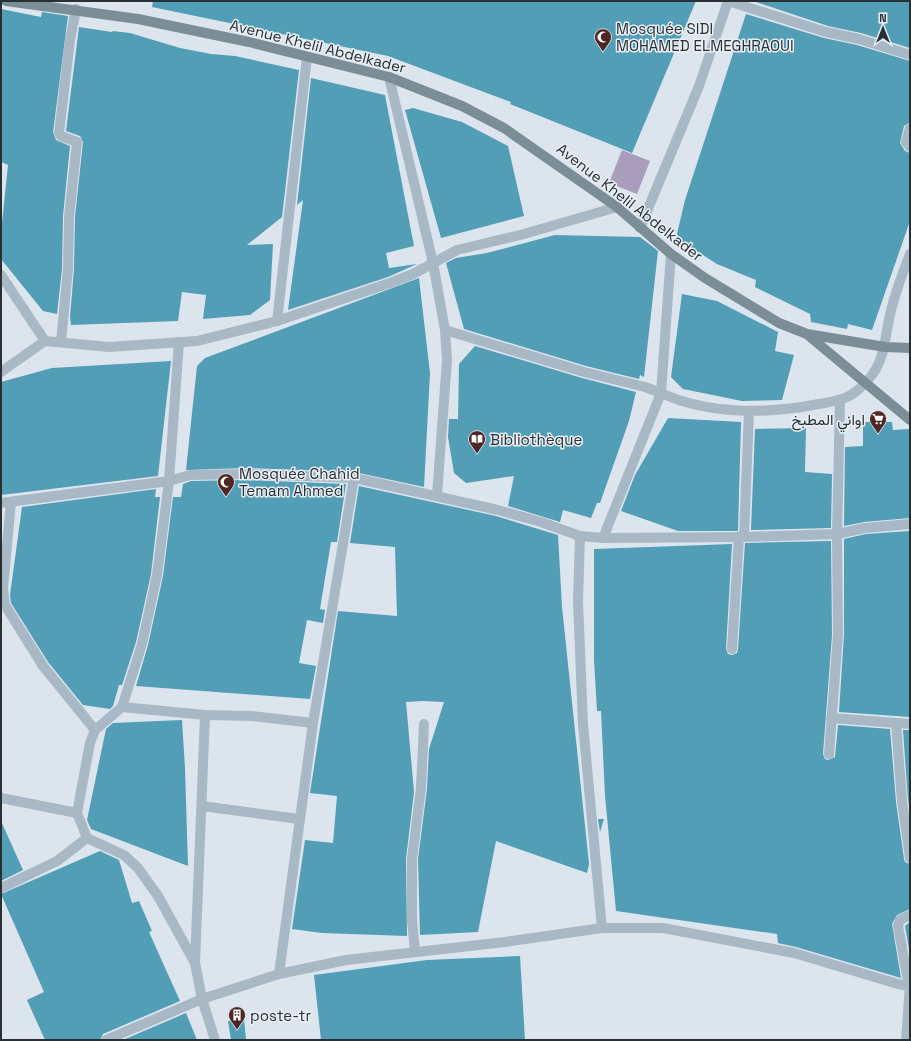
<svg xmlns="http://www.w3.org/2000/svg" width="911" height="1041" viewBox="0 0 911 1041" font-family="'Space Grotesk',Vazirmatn,sans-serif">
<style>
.green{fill:#a89ebb}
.building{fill:#529eb6}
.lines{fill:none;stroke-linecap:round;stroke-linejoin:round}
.street{stroke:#a9b8c5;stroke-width:10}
.secondary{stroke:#7b8e98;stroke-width:10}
.labels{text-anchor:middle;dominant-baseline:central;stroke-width:3;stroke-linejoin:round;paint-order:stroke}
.poi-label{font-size:15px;fill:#283033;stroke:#e8eff7;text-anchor:start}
.street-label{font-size:15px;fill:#283033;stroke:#e8eff7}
</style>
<rect width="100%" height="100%" fill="#dce5ee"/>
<path class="green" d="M 622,150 L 650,161 L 637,194 L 609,183 Z"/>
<g class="building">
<path d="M 153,1 L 696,1 L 632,153 L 510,104 L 511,102 L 388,56 L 152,7 Z"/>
<path d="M 753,1 L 910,1 L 910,48 L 861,33 L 828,26 Z"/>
<path d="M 1,9 L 41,17 L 42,12 L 68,16 L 53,132 L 56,140 L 70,146 L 63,216 L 62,269 L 57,314 L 43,311 L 1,259 L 1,233 L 8,165 L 1,162 Z"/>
<path d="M 746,14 L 824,38 L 857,45 L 910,61 L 910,122 L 904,126 L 900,143 L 905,151 L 910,153 L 910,221 L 872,330 L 848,324 L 847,329 L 811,322 L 810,314 L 755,287 L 756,280 L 717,264 L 676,238 L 685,200 Z"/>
<path d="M 79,27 L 112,32 L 113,31 L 130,33 L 180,48 L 211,54 L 235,56 L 299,70 L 282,217 L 247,245 L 273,244 L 270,300 L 250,315 L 203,319 L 206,295 L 182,292 L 178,321 L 71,325 L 70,317 L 74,269 L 75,217 L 83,142 L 80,136 L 66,131 Z"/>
<path d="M 311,78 L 385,95 L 414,246 L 386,253 L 389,268 L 417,264 L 388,277 L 288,310 L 303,200 L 297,205 Z"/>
<path d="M 413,108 L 462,122 L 508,146 L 524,216 L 441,238 L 405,110 Z"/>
<path d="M 555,235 L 640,237 L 658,251 L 644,377 L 640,375 L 639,379 L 586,366 L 464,329 L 446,263 L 456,258 L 487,253 Z"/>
<path d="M 419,278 L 430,373 L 424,487 L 354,472 L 246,468 L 186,470 L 197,366 L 205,358 Z"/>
<path d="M 682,294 L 717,301 L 778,332 L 775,351 L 794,355 L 782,400 L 742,401 L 683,389 L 671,377 Z"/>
<path d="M 475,346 L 582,378 L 636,392 L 629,421 L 600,503 L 597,503 L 591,518 L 563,510 L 560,522 L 508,506 L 514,476 L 466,483 L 454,473 L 448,437 L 449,419 L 458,419 L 459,364 Z"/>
<path d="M 171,361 L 158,476 L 1,495 L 1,382 L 52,368 Z"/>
<path d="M 668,418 L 741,422 L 738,531 L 678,531 L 621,511 L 635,475 Z"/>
<path d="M 863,422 L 892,422 L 893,430 L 910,429 L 910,518 L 864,522 L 844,526 L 845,447 L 863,446 Z"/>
<path d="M 806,428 L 805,472 L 832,474 L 831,528 L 751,530 L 755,429 Z"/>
<path d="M 246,480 L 346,484 L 337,542 L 331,542 L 320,609 L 325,610 L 323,623 L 307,620 L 299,663 L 316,666 L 310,699 L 136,686 L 148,645 L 163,576 L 173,497 L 181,497 L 183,484 L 191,481 Z"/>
<path d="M 359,486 L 496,516 L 558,535 L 562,607 L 589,864 L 587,873 L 496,841 L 478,932 L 420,935 L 418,859 L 427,789 L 429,749 L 444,702 L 422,701 L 406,702 L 414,792 L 406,859 L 407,936 L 322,933 L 292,929 L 305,840 L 333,843 L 337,796 L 310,793 L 338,611 L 397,616 L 395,547 L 350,543 Z"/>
<path d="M 156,489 L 155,497 L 160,497 L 151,574 L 136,642 L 122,685 L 119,685 L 113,706 L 110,709 L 83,705 L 48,662 L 11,603 L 10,595 L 22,507 Z"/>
<path d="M 910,531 L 910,717 L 839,712 L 844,635 L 844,539 L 866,534 Z"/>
<path d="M 831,541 L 832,635 L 823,754 L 825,759 L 828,760 L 835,757 L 838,725 L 890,729 L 896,802 L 904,859 L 905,862 L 910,864 L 910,909 L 897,915 L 892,924 L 901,978 L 796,947 L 778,943 L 777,934 L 616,911 L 605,796 L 601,711 L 597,711 L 594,660 L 594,549 L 732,544 L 726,649 L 728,654 L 732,655 L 737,653 L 738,649 L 745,543 Z"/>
<path d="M 182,720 L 185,768 L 188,866 L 91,829 L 87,820 L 106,729 L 113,723 Z"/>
<path d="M 903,730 L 910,730 L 910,811 L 908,800 Z"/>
<path d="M 598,819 L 604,819 L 600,832 Z"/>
<path d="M 1,821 L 23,870 L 1,881 Z"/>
<path d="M 100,851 L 119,860 L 132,903 L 139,901 L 152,931 L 149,932 L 180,1001 L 103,1034 L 100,1040 L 45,1040 L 27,1000 L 44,992 L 1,894 Z"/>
<path d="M 910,922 L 910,955 L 905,926 Z"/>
<path d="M 520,956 L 525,1040 L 321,1040 L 314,975 L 427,960 Z"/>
<path d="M 186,1013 L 197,1040 L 123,1040 Z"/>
<path d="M 244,1019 L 246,1039 L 231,1040 L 228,1021 Z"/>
</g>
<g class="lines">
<g class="street">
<path d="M 728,1 L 826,32 L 859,39 L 910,55"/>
<path d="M 389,77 L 433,263 L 445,330 L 447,360 L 437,495"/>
<path d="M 910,128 L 906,142 L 910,147"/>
<path d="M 640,228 L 699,86 L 728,1"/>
<path d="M 671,254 L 661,393 C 709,415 768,414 819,404 C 829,402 841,401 851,395 C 860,389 870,379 876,369 C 885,353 885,337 889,320 C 893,297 902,275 910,254"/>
<path d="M 1,275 L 45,341"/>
<path d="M 277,321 L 307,57"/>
<path d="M 61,342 L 68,269 L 69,217 L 77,142 L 61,136 L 59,133 L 70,40 L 76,9"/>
<path d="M 179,342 L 169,481 L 157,575 L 142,644 L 122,707 L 95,730 L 90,743 L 77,813 L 87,838 L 124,855 L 138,868 L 158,896 L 195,963 L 202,999 L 215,1040"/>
<path d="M 1,372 L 45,341 L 109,347 L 197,341 L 277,321 L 390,283 L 413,274 L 457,250 L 524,234 L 617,207"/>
<path d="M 11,502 L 3,588 L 5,605 L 43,666 L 95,730"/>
<path d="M 1,503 L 169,481 L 190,475 L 246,474 L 354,478 L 498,510 L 541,522 L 580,536 L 603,538 L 661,393 L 645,387 L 584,372 L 445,330"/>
<path d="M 580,536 L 578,601 L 583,724 L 602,928"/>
<path d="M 744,537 L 749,411"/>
<path d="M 603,538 L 744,537 L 837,534 L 840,400"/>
<path d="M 732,649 L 739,537"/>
<path d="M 122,707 L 205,715 L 252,716 L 313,723 L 354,478"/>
<path d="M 831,718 L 910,724"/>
<path d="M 896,723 L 902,801 L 910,858"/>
<path d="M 829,754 L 838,635 L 837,534 L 865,528 L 910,524"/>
<path d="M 1,798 L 77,813"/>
<path d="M 202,806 L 299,819"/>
<path d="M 1,888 L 57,861 L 87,838"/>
<path d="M 415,951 L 412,921 L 412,859 L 421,788 L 424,724"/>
<path d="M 195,963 L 205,715"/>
<path d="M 279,974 L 346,960 L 505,942 L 602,928 L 663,928 L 794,953 L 898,984 L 909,986 L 898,926 L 900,920 L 910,915"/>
<path d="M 106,1040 L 202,999 L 279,974 L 313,723"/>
<path d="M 906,1040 L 910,985"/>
</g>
<g class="secondary">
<path d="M 6,1 L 138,19 L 249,42 L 389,77 L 462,106 L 504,128 L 617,207 L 671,254 L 705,278 L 779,323 L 807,334 L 885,347 L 910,348"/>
<path d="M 809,336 L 910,420"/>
</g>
</g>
<defs>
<g id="mosque-pin" transform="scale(0.9)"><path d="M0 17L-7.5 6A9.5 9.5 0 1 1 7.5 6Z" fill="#4f2623" stroke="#e8eff7"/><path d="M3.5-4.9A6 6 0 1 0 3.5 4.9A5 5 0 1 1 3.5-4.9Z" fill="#fff"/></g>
<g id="supermarket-pin" transform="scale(0.9)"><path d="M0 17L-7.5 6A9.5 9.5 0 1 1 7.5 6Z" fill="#4f2623" stroke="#e8eff7"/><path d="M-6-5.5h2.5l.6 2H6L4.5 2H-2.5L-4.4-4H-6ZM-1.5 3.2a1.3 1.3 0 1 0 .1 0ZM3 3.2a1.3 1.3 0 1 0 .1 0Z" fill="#fff"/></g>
<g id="library-pin" transform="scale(0.9)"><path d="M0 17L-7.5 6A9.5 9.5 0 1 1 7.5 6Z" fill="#4f2623" stroke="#e8eff7"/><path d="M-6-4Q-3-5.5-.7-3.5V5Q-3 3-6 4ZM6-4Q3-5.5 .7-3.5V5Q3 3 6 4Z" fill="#fff"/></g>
<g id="building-pin" transform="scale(0.9)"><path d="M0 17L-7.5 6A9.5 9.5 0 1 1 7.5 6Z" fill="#4f2623" stroke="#e8eff7"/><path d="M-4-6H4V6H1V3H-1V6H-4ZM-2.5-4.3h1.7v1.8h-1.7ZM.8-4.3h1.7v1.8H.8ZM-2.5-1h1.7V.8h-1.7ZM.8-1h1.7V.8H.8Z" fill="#fff"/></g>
</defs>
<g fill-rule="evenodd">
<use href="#mosque-pin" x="603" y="37"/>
<use href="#supermarket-pin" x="878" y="419"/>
<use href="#library-pin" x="477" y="439"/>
<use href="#mosque-pin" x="226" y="482"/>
<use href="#building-pin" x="237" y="1015"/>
</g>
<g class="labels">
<g class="poi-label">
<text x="616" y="28">Mosquée SIDI<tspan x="616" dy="17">MOHAMED ELMEGHRAOUI</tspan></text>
<text x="865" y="419" text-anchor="end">اواني المطبخ</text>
<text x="490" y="439">Bibliothèque</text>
<text x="239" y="473">Mosquée Chahid<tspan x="239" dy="17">Temam Ahmed</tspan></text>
<text x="250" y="1015">poste-tr</text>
</g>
<g class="street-label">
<text transform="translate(318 46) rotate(14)">Avenue Khelil Abdelkader</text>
<text transform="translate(630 202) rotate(38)">Avenue Khelil Abdelkader</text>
</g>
</g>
<rect width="911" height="1041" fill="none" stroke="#283033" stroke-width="4"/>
<g transform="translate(883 28)" stroke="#e8eff7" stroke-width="3" paint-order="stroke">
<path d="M0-3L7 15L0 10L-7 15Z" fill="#283033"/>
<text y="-6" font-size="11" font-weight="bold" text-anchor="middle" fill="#283033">N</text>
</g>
</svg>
